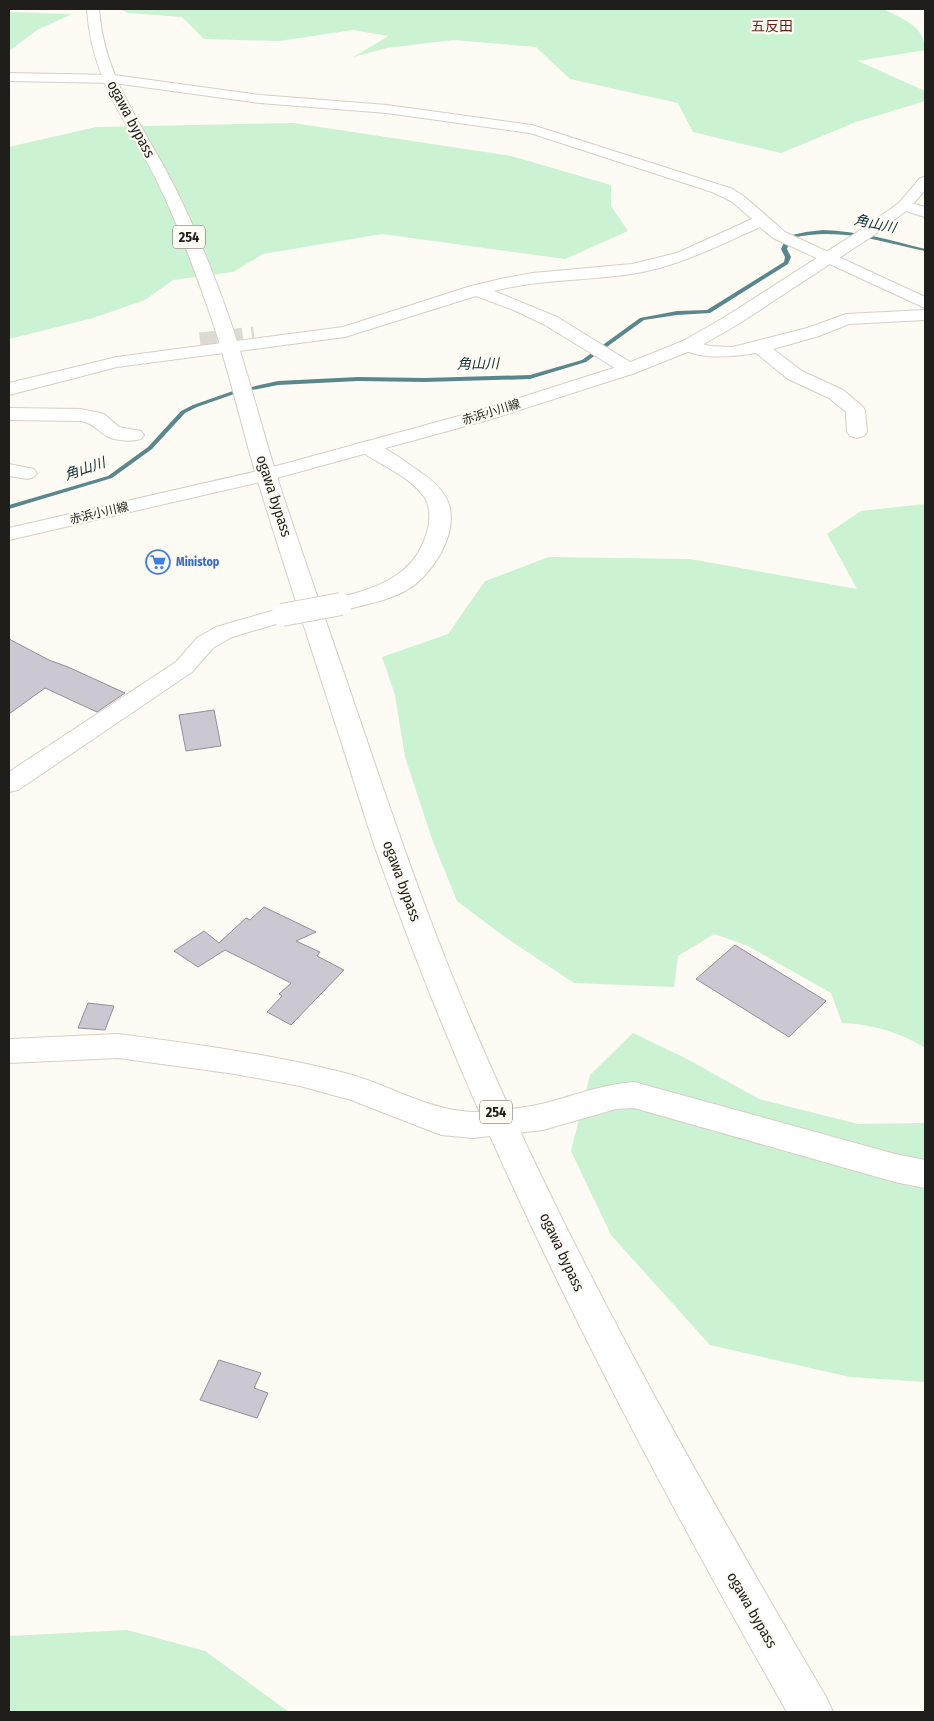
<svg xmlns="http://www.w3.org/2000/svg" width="934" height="1721" viewBox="0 0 934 1721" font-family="'Fira Sans Condensed','Noto Sans JP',sans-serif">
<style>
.green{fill:#cbf2d3}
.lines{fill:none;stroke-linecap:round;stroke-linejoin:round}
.stream{fill:#59878c;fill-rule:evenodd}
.building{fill:#cdc7d2;stroke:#938e98}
.minor-tunnel{stroke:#ddd9d3;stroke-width:17;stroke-dasharray:17 9;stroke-linecap:butt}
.minor-casing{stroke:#d6cfc5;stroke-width:2}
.major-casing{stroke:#d6cfc5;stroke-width:2}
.highway-casing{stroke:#d6cfc5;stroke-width:2}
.minor{fill:#fff;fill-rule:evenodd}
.major{fill:#fff;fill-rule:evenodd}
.highway{fill:#fff;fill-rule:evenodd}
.minor-bridge-casing{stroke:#d6cfc5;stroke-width:24;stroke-linecap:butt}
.minor-bridge{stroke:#fff;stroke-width:22}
.labels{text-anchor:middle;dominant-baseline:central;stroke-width:4.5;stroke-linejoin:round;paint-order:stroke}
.far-street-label{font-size:12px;fill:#201e1a;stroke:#fefaf4}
.far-shop-label{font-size:12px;font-weight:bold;fill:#366cbe;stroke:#fefaf4;text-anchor:start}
.far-neighbourhood-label{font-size:14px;fill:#621e17;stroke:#fefaf4}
.far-water-label{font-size:14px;font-style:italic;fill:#0d2f34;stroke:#fefaf4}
.shield{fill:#fefaf4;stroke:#63605b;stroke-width:1}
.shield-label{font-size:14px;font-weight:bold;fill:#201e1a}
.street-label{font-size:15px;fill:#201e1a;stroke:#fefaf4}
</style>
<rect width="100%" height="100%" fill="#fefaf4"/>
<g class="green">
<path d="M 120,9 L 884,9 C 902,19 925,26 925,50 L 858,61 L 925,91 L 925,101 L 856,122 L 781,153 L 693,132 L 678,103 L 570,79 L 536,47 L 453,40 L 387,48 L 353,57 L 389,36 L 353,30 L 279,41 L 204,39 L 182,17 L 128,13 Z"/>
<path d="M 9,12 L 72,14 L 37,30 L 9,51 Z"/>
<path d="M 293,123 L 511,156 L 611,185 L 611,206 L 628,231 L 565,259 L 382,234 L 263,254 L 233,272 L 173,280 L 145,300 L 93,318 L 9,339 L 9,147 L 96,127 Z"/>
<path d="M 925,504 L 925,1048 C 900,1032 871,1024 842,1023 L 831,993 L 746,945 L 714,934 L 678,956 L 674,987 L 574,983 L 502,935 L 457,901 L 432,839 L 405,757 L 395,695 L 382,657 L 448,634 L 485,581 L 549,557 L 690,559 L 857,589 L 827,534 L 861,511 Z"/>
<path d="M 633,1033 L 687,1059 L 759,1099 L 858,1124 L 925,1123 L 925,1382 L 850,1377 L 710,1345 L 611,1235 L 571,1151 L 590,1075 Z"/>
<path d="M 127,1630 L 205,1651 L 289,1712 L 9,1712 L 9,1636 Z"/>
</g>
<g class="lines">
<path class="stream" d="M 823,230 C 858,231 891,240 925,249 L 925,251 C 878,241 840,227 791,238 L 787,249 L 791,257 L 788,264 L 710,313 L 677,315 L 644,320 L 586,362 L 530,379 L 425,382 L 358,381 L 278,385 L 237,393 L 197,407 L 185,413 L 152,449 L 112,478 L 9,509 L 9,505 L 108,476 L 148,447 L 181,411 L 193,405 L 233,391 L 278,381 L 358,377 L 425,378 L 530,375 L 582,360 L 640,318 L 677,311 L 707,310 L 784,262 L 785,257 L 781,249 L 787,236 L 806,232 Z"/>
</g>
<g class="building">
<path d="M 9,639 L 49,660 L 68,667 L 125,693 L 97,712 L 45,688 L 9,714 Z"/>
<path d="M 214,710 L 221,746 L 186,751 L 179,715 Z"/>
<path d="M 264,907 L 316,932 L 296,941 L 320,952 L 317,956 L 344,970 L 291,1025 L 267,1012 L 282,996 L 279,994 L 291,983 L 225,950 L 198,967 L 174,951 L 204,931 L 219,943 L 246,918 L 250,920 Z"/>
<path d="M 735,945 L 826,1001 L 789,1037 L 696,979 Z"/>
<path d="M 88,1003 L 114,1006 L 105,1030 L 78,1028 Z"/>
<path d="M 219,1360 L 261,1373 L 254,1388 L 268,1393 L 257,1418 L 200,1400 Z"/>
</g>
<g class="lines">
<path class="minor-tunnel" d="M 200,341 L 254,335"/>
<g class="minor-casing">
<g id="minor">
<path d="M 9,73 L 114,75 L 260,95 L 387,105 L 532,125 L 733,189 L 746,198 L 785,232 L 925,297 L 925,308 L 773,238 L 760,227 C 718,246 677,267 631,274 C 586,281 539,279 494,291 L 557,317 L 635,365 L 638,369 L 635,373 L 629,375 L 623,373 L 545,325 L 516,311 L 476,296 L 345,337 L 117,367 L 9,395 L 9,383 L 117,357 L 343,327 L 471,286 L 505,278 L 533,273 L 632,264 L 677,253 L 752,219 L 731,201 L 712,192 L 530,133 L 387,113 L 260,103 L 114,83 L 9,81 Z"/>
<path d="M 904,201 L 925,207 L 925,217 L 899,209 L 896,206 L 899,203 Z"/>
<path d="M 925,310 L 925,320 L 849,324 L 819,336 L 773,349 L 802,371 L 843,390 L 862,406 L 865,410 L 867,432 L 864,436 L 857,438 L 850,436 L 847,432 L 846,412 L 829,398 L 788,379 L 756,353 C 738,356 692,362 680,345 L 683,341 L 689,340 L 710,346 L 733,347 L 807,328 L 846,314 Z"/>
<path d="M 9,408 L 81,409 L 104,414 L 119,427 L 141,431 L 144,435 L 141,439 C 131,442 113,441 105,435 C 96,429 92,423 81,421 L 9,420 Z"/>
<path d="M 367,441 C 383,445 400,458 413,467 C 427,476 442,487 448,502 C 460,533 432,575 407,590 C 387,601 363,605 341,611 L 333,609 L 330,604 L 333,599 C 374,589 414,578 427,532 C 430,522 431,508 425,498 C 411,477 381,465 360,451 L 357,447 L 360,443 Z"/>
<path d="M 9,464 L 34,469 L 37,473 L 34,477 L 27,479 L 9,476 Z"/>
<path d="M 282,608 L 290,610 L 293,615 L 290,620 L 232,637 L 213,648 L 192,672 L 18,790 L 9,792 L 9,772 L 176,662 L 197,638 L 216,627 Z"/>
<path d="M 118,1034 C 194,1044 270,1054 345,1073 C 388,1084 427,1110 471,1112 C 487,1113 530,1107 546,1103 C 575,1095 604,1084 634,1082 L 895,1154 L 925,1160 L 925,1188 L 895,1182 L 634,1108 L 616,1109 L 543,1130 L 473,1138 L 441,1135 L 351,1100 L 300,1086 L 235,1074 L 118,1058 L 9,1063 L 9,1039 Z"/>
</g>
</g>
<g class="major-casing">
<path id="major" d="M 925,177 L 925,190 L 909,209 L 871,237 L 737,325 L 695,349 L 635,373 L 495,418 L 273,479 L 9,540 L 9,528 L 262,470 L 481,410 L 623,365 L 683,341 L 725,317 L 859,231 L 899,203 L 920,178 Z"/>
</g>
<g class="highway-casing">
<path id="highway" d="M 87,9 L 99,9 C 104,77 140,120 170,178 C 194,224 214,274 231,323 C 249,376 262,430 279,483 C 301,551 325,618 348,685 C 381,782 413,878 451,973 C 553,1225 689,1463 826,1697 L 833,1712 L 787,1712 C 633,1441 487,1162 382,867 C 365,821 352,773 336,726 C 310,643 282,561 257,478 C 241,425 229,370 211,317 C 195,271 178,224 156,179 C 126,120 91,78 87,9 Z"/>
</g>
<use href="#minor" class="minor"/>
<use href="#major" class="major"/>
<use href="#highway" class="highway"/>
<g class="minor-bridge-casing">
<path id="minor-bridge" d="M 282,615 L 341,604"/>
</g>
<use href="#minor-bridge" class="minor-bridge"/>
</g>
<defs>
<g id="supermarket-ring" transform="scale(1.25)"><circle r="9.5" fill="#fefaf4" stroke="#3f7fe0" stroke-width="1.5"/><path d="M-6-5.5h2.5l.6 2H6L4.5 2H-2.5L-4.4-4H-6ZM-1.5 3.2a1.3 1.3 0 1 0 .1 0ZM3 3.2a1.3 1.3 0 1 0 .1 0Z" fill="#3f7fe0"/></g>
</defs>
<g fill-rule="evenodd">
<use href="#supermarket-ring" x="158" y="562"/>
</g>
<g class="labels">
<g class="far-street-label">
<text transform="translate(491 412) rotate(-17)">赤浜小川線</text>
<text transform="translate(99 513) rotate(-13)">赤浜小川線</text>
</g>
<g class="far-shop-label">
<text x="176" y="562">Ministop</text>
</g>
<g class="far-neighbourhood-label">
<text x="772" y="26">五反田</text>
</g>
<g class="far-water-label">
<text transform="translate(875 224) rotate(12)">角山川</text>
<text transform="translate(478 364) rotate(-1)">角山川</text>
<text transform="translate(85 469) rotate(-19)">角山川</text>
</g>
<g class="shield">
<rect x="173" y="225.5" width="32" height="23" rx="4"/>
<rect x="480" y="1100.5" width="32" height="23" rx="4"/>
</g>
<g class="shield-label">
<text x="189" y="237">254</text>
<text x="496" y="1112">254</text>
</g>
<g class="street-label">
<text transform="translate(131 119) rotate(62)">ogawa bypass</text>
<text transform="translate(274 496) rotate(72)">ogawa bypass</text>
<text transform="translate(402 881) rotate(70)">ogawa bypass</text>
<text transform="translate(562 1252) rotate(65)">ogawa bypass</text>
<text transform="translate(752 1610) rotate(60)">ogawa bypass</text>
</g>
</g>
<rect width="934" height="1721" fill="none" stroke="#201e1a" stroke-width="20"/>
</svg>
